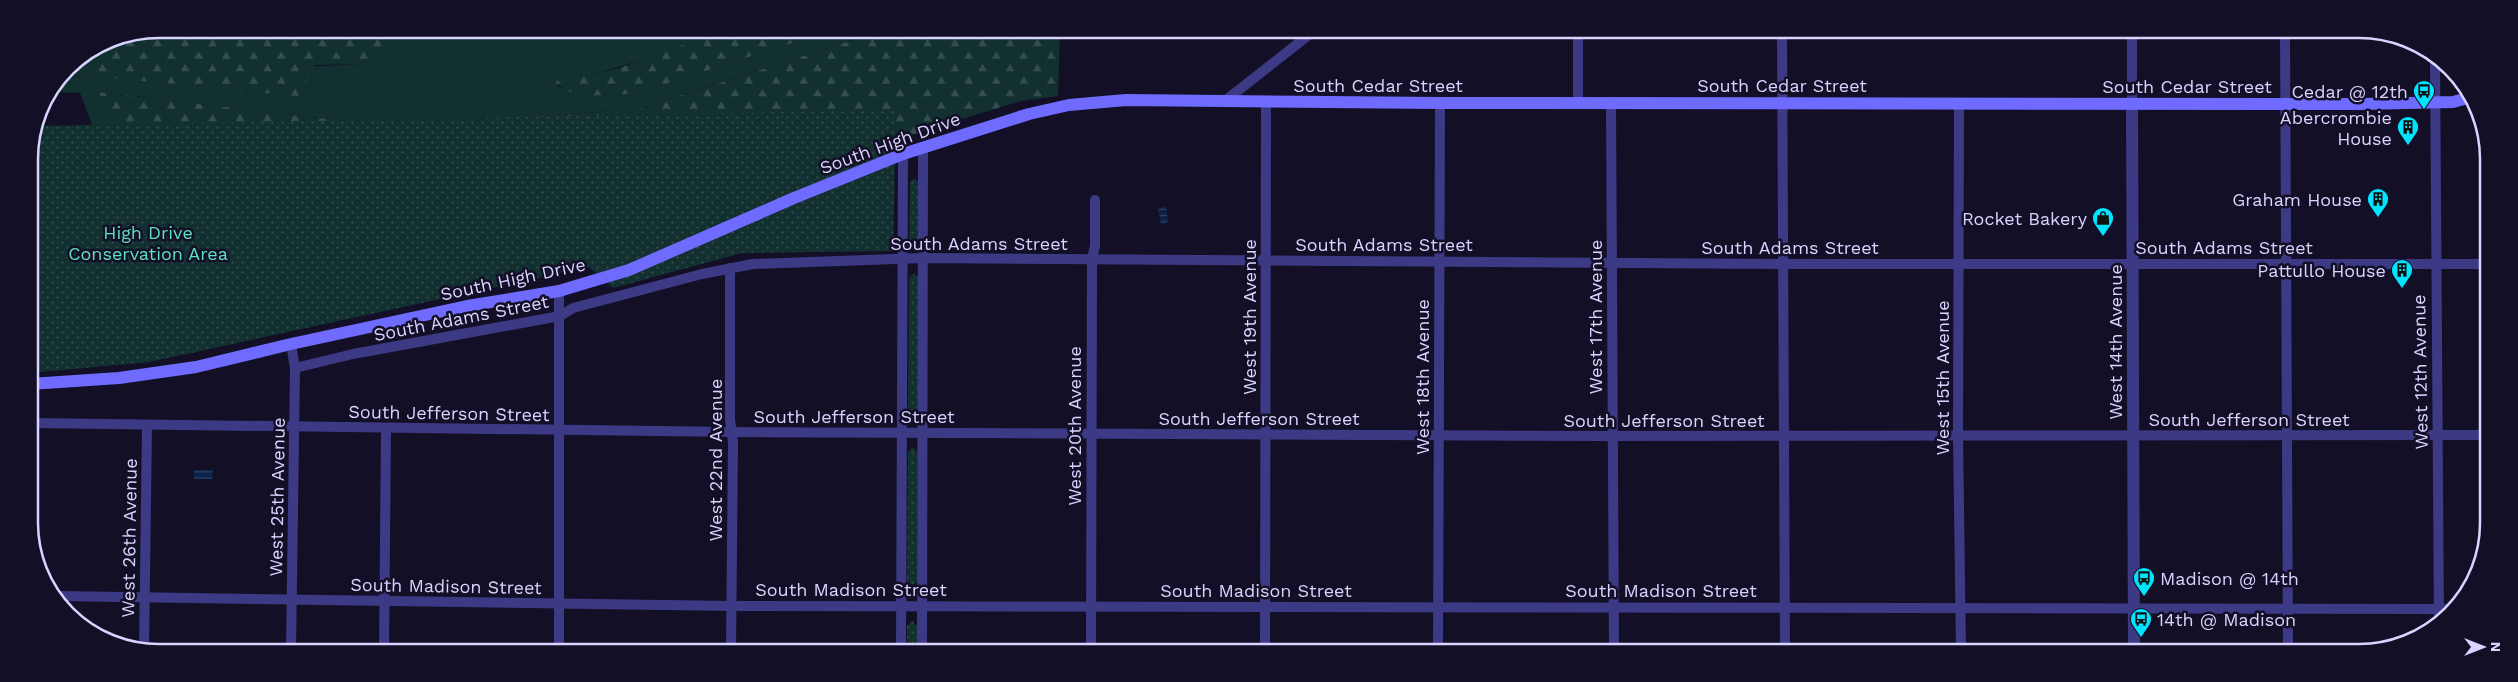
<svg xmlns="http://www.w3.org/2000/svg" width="2518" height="682" viewBox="0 0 2518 682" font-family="'Work Sans',sans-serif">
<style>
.green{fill:#12302f}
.forest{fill:url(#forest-firs)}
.park{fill:url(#park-dots)}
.water{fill:url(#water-rules)}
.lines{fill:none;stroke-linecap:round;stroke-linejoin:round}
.minor{stroke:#3d3a85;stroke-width:10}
.tertiary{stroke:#3d3a85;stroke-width:12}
.secondary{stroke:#6f6bff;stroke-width:12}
.labels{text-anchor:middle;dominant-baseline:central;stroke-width:5;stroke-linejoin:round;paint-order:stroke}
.street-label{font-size:18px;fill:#d9d4ff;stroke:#130f26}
.poi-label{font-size:18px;fill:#d9d4ff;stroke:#130f26;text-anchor:end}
.park-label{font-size:18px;fill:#5fe0c0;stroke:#130f26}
.rim{fill:none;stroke:#d9d4ff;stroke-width:2.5}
</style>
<defs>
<pattern id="forest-firs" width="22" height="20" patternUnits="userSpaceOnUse" patternTransform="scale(1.25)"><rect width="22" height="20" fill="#12302f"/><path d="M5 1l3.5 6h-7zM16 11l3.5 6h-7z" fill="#344d4e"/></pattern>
<pattern id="park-dots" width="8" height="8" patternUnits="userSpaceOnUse" patternTransform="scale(1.25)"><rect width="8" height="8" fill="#12302f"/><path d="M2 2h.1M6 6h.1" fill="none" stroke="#344d4e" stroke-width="1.8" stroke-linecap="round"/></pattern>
<pattern id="water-rules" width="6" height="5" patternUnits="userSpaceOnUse" patternTransform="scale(1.25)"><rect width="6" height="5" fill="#0c2248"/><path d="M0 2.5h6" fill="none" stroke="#2f4163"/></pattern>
</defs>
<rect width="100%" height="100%" fill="#130f26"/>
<path class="green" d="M 393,29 L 768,29 L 751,34 L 734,31 L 596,74 L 583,69 L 557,86 L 585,96 L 635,94 L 832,30 L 883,30 L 639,109 L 415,125 L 369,124 L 99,92 L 193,353 L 179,353 L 80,93 L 50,92 L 61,76 L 101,77 L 361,64 L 394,39 Z"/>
<g class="forest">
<path d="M 159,29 L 393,29 L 394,39 L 361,64 L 315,65 L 298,96 L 101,77 L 61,76 L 67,67 L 109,39 Z"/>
<path d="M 768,29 L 832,30 L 635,94 L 585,96 L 568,91 L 555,83 L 565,74 L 583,69 L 596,74 L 619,68 L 691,42 L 734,31 L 751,34 Z"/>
<path d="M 884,30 L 1060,30 L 1058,96 L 1021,101 L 928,129 L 794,182 L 193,353 L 99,92 L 369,124 L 415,125 L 639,109 Z"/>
</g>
<g class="park">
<path d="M 896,110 L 893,251 L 742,253 L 613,288 L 589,267 L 149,362 L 30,373 L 29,151 L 35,126 Z"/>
<path d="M 914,179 L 919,182 L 918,240 L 914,244 L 909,240 L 910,182 Z"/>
<path d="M 914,273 L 918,278 L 918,408 L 913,413 L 908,408 L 909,277 Z"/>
<path d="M 913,447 L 917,452 L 917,582 L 912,587 L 907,582 L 908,452 Z"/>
<path d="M 912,621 L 917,626 L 917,651 L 907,651 L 907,626 Z"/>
</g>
<g class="water">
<path d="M 1166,206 L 1168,222 L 1161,225 L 1158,209 Z"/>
<path d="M 194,470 L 213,470 L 212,479 L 194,479 Z"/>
</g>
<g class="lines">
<g class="minor">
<path d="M 1578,30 L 1578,102"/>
<path d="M 1782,31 L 1785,652"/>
<path d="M 2285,31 L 2288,653"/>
<path d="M 2435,58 L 2439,625"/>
<path d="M 1225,101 L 1315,30"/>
<path d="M 1611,102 L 1614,652"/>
<path d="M 1959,104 L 1958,435 L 1961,653"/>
<path d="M 2132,104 L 2132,31"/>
<path d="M 730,268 L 730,420 L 733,442 L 731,651"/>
<path d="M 291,344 L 295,368 L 291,651"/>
<path d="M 295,368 L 353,354 L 560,316 L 573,308 L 702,274 L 753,264 L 923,258 L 1783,264 L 2487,264"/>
<path d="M 31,423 L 732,432 L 1601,436 L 2487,435"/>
<path d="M 57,596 L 732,606 L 2455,609"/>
<path d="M 144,651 L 147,425"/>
<path d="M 384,651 L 386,429"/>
<path d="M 559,651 L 559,291"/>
<path d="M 901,651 L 903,154"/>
<path d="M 922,651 L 923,148"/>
<path d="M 1091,652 L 1092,258 L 1095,246 L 1095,200"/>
<path d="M 1265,652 L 1266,102"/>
<path d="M 1438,652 L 1440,103"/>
</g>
<path class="tertiary" d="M 2132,104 L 2134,653"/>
<path class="secondary" d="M 30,384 L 119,378 L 196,367 L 291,344 L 467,306 L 559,291 L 629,270 L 794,198 L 903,154 L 1029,114 L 1069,105 L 1126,100 L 1440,103 L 2361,104 L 2453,102 L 2468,98"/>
</g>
<defs>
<g id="bus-pin" transform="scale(1.125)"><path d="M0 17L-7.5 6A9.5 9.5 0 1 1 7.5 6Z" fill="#00e5ff" stroke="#130f26"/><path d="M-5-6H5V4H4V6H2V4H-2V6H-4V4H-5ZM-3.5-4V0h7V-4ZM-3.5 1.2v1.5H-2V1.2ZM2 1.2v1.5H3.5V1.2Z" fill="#111"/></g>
<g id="building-pin" transform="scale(1.125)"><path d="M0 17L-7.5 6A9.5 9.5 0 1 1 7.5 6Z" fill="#00e5ff" stroke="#130f26"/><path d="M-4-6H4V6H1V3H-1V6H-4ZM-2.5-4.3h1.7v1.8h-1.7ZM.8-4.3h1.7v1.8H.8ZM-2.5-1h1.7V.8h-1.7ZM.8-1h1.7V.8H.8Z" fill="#111"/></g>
<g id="shop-pin" transform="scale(1.125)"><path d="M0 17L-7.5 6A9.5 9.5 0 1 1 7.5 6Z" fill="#00e5ff" stroke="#130f26"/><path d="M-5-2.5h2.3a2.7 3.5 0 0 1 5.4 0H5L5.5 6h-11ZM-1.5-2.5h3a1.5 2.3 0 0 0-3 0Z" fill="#111"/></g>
</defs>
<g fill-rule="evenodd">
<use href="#bus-pin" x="2424" y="91"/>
<use href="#building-pin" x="2408" y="127"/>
<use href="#building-pin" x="2378" y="199"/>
<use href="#shop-pin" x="2103" y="218"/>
<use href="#building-pin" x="2402" y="270"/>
<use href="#bus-pin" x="2144" y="578"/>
<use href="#bus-pin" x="2141" y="619"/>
</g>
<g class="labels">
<g class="street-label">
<text x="1378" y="85">South Cedar Street</text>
<text x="1782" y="85">South Cedar Street</text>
<text x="2187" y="86">South Cedar Street</text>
<text transform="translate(890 143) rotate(-20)">South High Drive</text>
<text x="979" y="243">South Adams Street</text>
<text x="1384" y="244">South Adams Street</text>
<text x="1790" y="247">South Adams Street</text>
<text x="2224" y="247">South Adams Street</text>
<text transform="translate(513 279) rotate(-12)">South High Drive</text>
<text transform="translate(1249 317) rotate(-90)">West 19th Avenue</text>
<text transform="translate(1595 317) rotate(-90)">West 17th Avenue</text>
<text transform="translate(461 318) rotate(-11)">South Adams Street</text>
<text transform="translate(2115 342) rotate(-90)">West 14th Avenue</text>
<text transform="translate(2420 372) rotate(-91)">West 12th Avenue</text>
<text transform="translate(1422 377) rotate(-90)">West 18th Avenue</text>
<text transform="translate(1942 378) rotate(-90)">West 15th Avenue</text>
<text transform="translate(449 413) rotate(1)">South Jefferson Street</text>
<text x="854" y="416">South Jefferson Street</text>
<text x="1259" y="418">South Jefferson Street</text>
<text x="2249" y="419">South Jefferson Street</text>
<text x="1664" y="420">South Jefferson Street</text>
<text transform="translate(1074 426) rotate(-90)">West 20th Avenue</text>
<text transform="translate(715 460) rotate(-90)">West 22nd Avenue</text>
<text transform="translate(277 497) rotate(-89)">West 25th Avenue</text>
<text transform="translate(129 538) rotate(-89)">West 26th Avenue</text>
<text transform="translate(446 586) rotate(1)">South Madison Street</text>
<text x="851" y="589">South Madison Street</text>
<text x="1256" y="590">South Madison Street</text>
<text x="1661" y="590">South Madison Street</text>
</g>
<g class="poi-label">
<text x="2408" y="91">Cedar @ 12th</text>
<text x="2392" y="117">Abercrombie<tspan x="2392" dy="21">House</tspan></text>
<text x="2362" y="199">Graham House</text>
<text x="2087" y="218">Rocket Bakery</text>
<text x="2386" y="270">Pattullo House</text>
<text x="2160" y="578" text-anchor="start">Madison @ 14th</text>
<text x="2157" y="619" text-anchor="start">14th @ Madison</text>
</g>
<g class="park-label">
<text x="148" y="232">High Drive<tspan x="148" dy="21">Conservation Area</tspan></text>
</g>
</g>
<path d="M0 0H2518V682H0ZM159 38H2359A121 121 0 0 1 2480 159V523A121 121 0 0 1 2359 644H159A121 121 0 0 1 38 523V159A121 121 0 0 1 159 38Z" fill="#130f26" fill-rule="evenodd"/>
<path class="rim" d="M159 38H2359A121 121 0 0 1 2480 159V523A121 121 0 0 1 2359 644H159A121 121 0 0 1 38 523V159A121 121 0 0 1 159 38Z"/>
<g transform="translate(2483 647) rotate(90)" stroke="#130f26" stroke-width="4" paint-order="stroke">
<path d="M0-4L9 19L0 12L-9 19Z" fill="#d9d4ff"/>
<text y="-8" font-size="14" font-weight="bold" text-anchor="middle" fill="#d9d4ff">N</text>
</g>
</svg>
